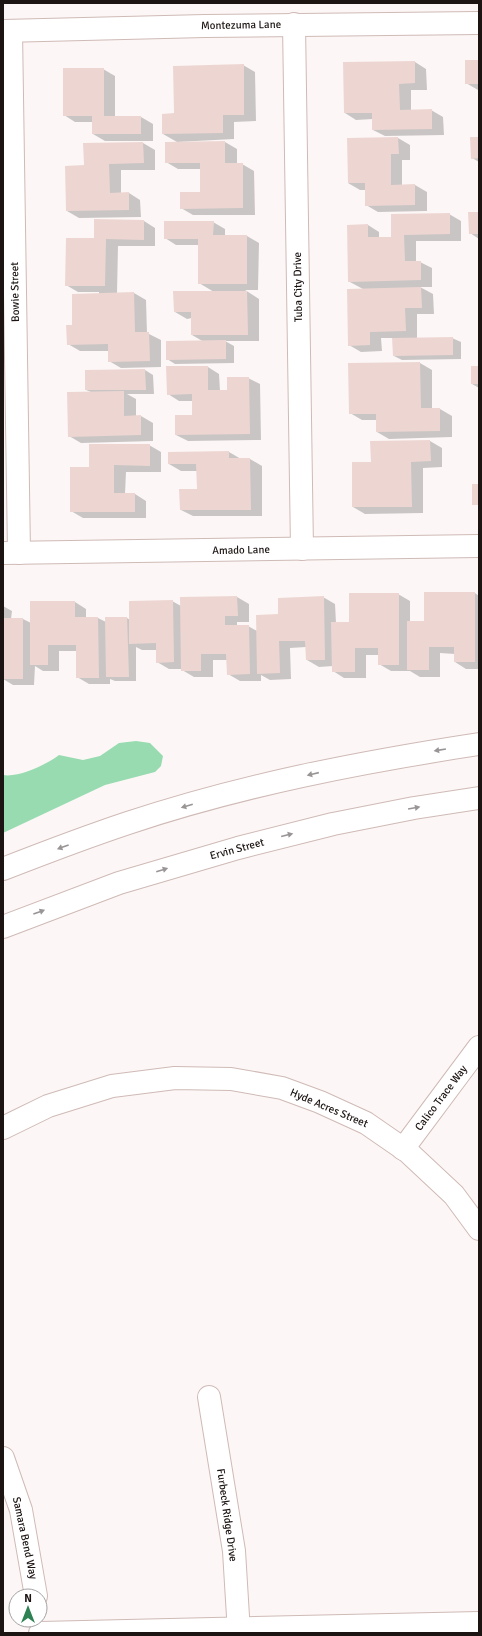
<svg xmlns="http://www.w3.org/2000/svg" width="482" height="1636" viewBox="0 0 482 1636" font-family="Signika,sans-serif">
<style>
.water{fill:#98dbb0}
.shadow{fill:#0003}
.building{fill:#edd6d2}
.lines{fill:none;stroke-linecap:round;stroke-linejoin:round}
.minor-casing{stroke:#cfbab6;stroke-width:24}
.minor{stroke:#fff;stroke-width:22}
.oneway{fill:#999595}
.labels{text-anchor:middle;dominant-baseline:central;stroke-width:4;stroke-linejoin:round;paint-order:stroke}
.street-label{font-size:11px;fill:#1c1413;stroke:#fff}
</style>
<rect width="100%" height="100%" fill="#fcf7f6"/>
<path class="water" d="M 136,741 L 150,743 L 163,756 L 161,766 L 155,772 L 105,785 L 3,833 L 3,775 C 19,778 47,764 59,755 L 83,760 L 100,756 L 119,743 Z"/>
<g class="shadow">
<path d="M 479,61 L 479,90 L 478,90 L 466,83 Z"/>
<path d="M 415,62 L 426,69 L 427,90 L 411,90 L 411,111 L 431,110 L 443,117 L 444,135 L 385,136 L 373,130 L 373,119 L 356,120 L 345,113 Z"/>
<path d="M 243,65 L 255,72 L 256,121 L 234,122 L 234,139 L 177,142 L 163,134 Z"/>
<path d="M 103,69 L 115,76 L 115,117 L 141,117 L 153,124 L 153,141 L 105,141 L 93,134 L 93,122 L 75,122 L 64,115 Z"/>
<path d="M 398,138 L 410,145 L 410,160 L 402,160 L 402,185 L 415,185 L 427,192 L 427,211 L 378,212 L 366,205 L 366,190 L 360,190 L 348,183 L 348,139 Z"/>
<path d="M 479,138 L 479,162 L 472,158 Z"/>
<path d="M 225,142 L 237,149 L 237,164 L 242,164 L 254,171 L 255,215 L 193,215 L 181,208 L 201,193 L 201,169 L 178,169 L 166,162 Z"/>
<path d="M 143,143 L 155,150 L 155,170 L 121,170 L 121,193 L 129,193 L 140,200 L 141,217 L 79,218 L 67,211 L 85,166 Z"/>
<path d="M 479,213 L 479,239 L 470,233 Z"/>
<path d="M 449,214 L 461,221 L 461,241 L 416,241 L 416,262 L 420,262 L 432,268 L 432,287 L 420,287 L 433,294 L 434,314 L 417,314 L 417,338 L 452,338 L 461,342 L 461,359 L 402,360 L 394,356 L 393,338 L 381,338 L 382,351 L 361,352 L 349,345 L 363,289 L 348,281 L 368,225 L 379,232 L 379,238 L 392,238 Z"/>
<path d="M 144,221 L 155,228 L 155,246 L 118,246 L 117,294 L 134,293 L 146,300 L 147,333 L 161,340 L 161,367 L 121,368 L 109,361 L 109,351 L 80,351 L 68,344 L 73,326 L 99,294 L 99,292 L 78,292 L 66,285 L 95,239 Z"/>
<path d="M 213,222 L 225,229 L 225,236 L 247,236 L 259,243 L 258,290 L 245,290 L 259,299 L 259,341 L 225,341 L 234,346 L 234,363 L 175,364 L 167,359 L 204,342 L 192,335 L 192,318 L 187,319 L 175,312 L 214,292 L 199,283 L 199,245 L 176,245 L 165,238 Z"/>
<path d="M 420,363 L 432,370 L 432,409 L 440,409 L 452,416 L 452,437 L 389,439 L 377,432 L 377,420 L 362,420 L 350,413 Z"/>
<path d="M 208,367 L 219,374 L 220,391 L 228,391 L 248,378 L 260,384 L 261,440 L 188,441 L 176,435 L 193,416 L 193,401 L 179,401 L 168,394 Z"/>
<path d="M 479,367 L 479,388 L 472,384 Z"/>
<path d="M 145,370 L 153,375 L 154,394 L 127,394 L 136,399 L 136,416 L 141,416 L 153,423 L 153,441 L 81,443 L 69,436 L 91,392 L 86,390 L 86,371 Z"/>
<path d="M 430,441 L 442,448 L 442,467 L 423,468 L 423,513 L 365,514 L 353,507 L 372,463 L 371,442 Z"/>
<path d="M 149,445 L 161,452 L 161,472 L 126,472 L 125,494 L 135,494 L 146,501 L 146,518 L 83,518 L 71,511 L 90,468 Z"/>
<path d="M 229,452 L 241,459 L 250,459 L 262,466 L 262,516 L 193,516 L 181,510 L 198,490 L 197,471 L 181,471 L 169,464 Z"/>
<path d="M 475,593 L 479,596 L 479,669 L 466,669 L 455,662 L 455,654 L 440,653 L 440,677 L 420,677 L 410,671 L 391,671 L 379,664 L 379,655 L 366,655 L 366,678 L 344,678 L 333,671 L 333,666 L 319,667 L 307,660 L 306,647 L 290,648 L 291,679 L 270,680 L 261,675 L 261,681 L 240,681 L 228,674 L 228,660 L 213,660 L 213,677 L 194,677 L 182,670 L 182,669 L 169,669 L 157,662 L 157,650 L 142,650 L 136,647 L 136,681 L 115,681 L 110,679 L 110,684 L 89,684 L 77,677 L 77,651 L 59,651 L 59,671 L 43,671 L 35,666 L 34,685 L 13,685 L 3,679 L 3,606 L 12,611 L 11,619 L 23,619 L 31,623 L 75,602 L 86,609 L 86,618 L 98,618 L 106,622 L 106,618 L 127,618 L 130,620 L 172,601 L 181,606 L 237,597 L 249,604 L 249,622 L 237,622 L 237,626 L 248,626 L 257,631 L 279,615 L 323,597 L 335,604 L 336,623 L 350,623 L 398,594 L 410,601 L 410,622 L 425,622 Z"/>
</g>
<g class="building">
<rect x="465" y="60" width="14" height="24"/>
<path d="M 415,61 L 415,83 L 399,84 L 400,110 L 432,109 L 432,129 L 372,130 L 372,113 L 344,113 L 343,62 Z"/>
<path d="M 244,64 L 244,115 L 223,115 L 223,133 L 162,134 L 162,114 L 174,113 L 173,66 Z"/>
<path d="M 63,68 L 104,68 L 104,116 L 141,116 L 141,134 L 92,134 L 92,116 L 63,116 Z"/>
<path d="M 398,137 L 399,154 L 391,154 L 391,185 L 415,184 L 415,205 L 365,206 L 365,183 L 348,183 L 347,138 Z"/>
<path d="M 470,137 L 479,137 L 479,158 L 471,159 Z"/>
<path d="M 225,141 L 225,163 L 243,163 L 243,208 L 180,209 L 180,192 L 200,192 L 200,163 L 165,163 L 165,142 Z"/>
<path d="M 143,142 L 144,163 L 109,164 L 110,193 L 129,192 L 129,210 L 66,211 L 65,166 L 84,165 L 83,143 Z"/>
<path d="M 468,212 L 479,212 L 479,234 L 469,234 Z"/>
<path d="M 450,213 L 450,234 L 404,235 L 405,261 L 421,261 L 421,280 L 348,282 L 347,225 L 368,224 L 368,237 L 391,237 L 391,214 Z"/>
<path d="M 94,219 L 144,220 L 144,240 L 106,239 L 105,286 L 65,286 L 66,238 L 94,238 Z"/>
<path d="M 164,221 L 214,221 L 213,235 L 247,235 L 247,284 L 198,284 L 198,239 L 164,239 Z"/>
<path d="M 421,287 L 422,308 L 405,308 L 406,331 L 370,332 L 370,345 L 348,346 L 347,289 Z"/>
<path d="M 173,291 L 247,291 L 248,335 L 191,335 L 191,312 L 174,312 Z"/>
<path d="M 134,292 L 135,332 L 149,332 L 150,361 L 108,362 L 108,344 L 67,345 L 66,325 L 72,325 L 72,294 Z"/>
<path d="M 453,337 L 453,355 L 393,356 L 392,338 Z"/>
<path d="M 226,340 L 226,359 L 166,360 L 166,341 Z"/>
<path d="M 420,362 L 421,408 L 440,408 L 440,431 L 376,432 L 376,414 L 349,414 L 348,363 Z"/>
<path d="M 166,366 L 208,366 L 208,390 L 227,390 L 227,377 L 249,377 L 250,434 L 175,435 L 175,415 L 192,415 L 192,394 L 167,395 Z"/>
<rect x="471" y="366" width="8" height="18"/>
<path d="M 145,369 L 146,390 L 85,390 L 85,370 Z"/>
<path d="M 124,391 L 124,416 L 141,415 L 141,435 L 68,437 L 67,392 Z"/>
<path d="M 430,440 L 431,461 L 411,462 L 412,507 L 352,507 L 352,462 L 371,462 L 370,441 Z"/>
<path d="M 89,444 L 150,444 L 150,466 L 114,465 L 114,493 L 135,493 L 135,512 L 70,512 L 70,467 L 89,467 Z"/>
<path d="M 229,451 L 229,458 L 250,458 L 251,510 L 180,510 L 179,489 L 197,489 L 196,464 L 168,464 L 168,452 Z"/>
<rect x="472" y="484" width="7" height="21"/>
<path d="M 424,592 L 475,592 L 475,662 L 454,662 L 454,647 L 429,647 L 429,670 L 407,670 L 407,621 L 424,621 Z"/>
<path d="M 349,593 L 399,593 L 399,665 L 378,665 L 378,648 L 355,648 L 355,672 L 332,672 L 331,622 L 349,622 Z"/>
<path d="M 237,596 L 238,616 L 225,616 L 225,625 L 249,625 L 250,674 L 227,675 L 226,654 L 201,654 L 201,671 L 181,671 L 180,597 Z"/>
<path d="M 324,596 L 325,660 L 306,660 L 305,641 L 279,641 L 280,673 L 257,674 L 256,615 L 278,614 L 278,598 Z"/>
<path d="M 173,600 L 174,662 L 156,663 L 156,643 L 129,644 L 129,601 Z"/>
<path d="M 30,601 L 75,601 L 75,617 L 98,617 L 99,678 L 76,678 L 76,645 L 48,645 L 48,665 L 30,665 Z"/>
<path d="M 105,617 L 127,617 L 129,677 L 106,677 Z"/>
<rect x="3" y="618" width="20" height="61"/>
</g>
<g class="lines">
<g class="minor-casing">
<g id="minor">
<path d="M 294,24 L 302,549"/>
<path d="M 3,31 L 205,26 L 479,23"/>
<path d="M 11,31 L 19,553"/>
<path d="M 3,553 L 479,546"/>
<path d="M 3,869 C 44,853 86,837 128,823 C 242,785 361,762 479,744"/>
<path d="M 3,927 L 119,883 L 238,848 L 333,824 L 414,808 L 479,798"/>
<path d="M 3,1128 L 48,1106 L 112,1086 L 175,1078 L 231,1079 L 282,1088 L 320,1102 L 366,1123 L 408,1152 L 454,1195 L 479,1229"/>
<path d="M 403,1149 L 479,1047"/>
<path d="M 209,1397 L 234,1551 L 239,1633"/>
<path d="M 3,1458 L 21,1510 L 36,1596"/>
<path d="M 40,1633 L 479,1623"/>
</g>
</g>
<use href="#minor" class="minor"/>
</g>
<defs><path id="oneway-solid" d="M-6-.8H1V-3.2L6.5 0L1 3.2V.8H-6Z"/></defs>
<g class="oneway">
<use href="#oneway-solid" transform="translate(440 750) rotate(171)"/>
<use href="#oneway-solid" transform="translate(313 774) rotate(167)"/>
<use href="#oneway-solid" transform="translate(187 806) rotate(164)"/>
<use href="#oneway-solid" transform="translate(414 808) rotate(-10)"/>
<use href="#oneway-solid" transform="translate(287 835) rotate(-14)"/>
<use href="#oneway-solid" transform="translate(63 847) rotate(160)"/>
<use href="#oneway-solid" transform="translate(162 870) rotate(-17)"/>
<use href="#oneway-solid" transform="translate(39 912) rotate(-20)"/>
</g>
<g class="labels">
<g class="street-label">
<text transform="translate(241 25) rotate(-1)">Montezuma Lane</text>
<text transform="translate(298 287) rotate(-91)">Tuba City Drive</text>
<text transform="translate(15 292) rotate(-91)">Bowie Street</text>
<text transform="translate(241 550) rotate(-1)">Amado Lane</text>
<text transform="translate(237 849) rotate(-15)">Ervin Street</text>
<text transform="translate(441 1098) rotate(-53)">Calico Trace Way</text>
<text transform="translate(329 1108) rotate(23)">Hyde Acres Street</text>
<text transform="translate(227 1515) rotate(82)">Furbeck Ridge Drive</text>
<text transform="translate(25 1538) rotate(78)">Samara Bend Way</text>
</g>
</g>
<rect width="482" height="1636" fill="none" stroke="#1c1413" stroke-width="8"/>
<g transform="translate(28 1608)"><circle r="19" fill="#ffffff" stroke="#a4a1a1"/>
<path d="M0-3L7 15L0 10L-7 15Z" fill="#2e8153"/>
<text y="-6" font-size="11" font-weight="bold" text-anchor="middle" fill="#1c1413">N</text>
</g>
</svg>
